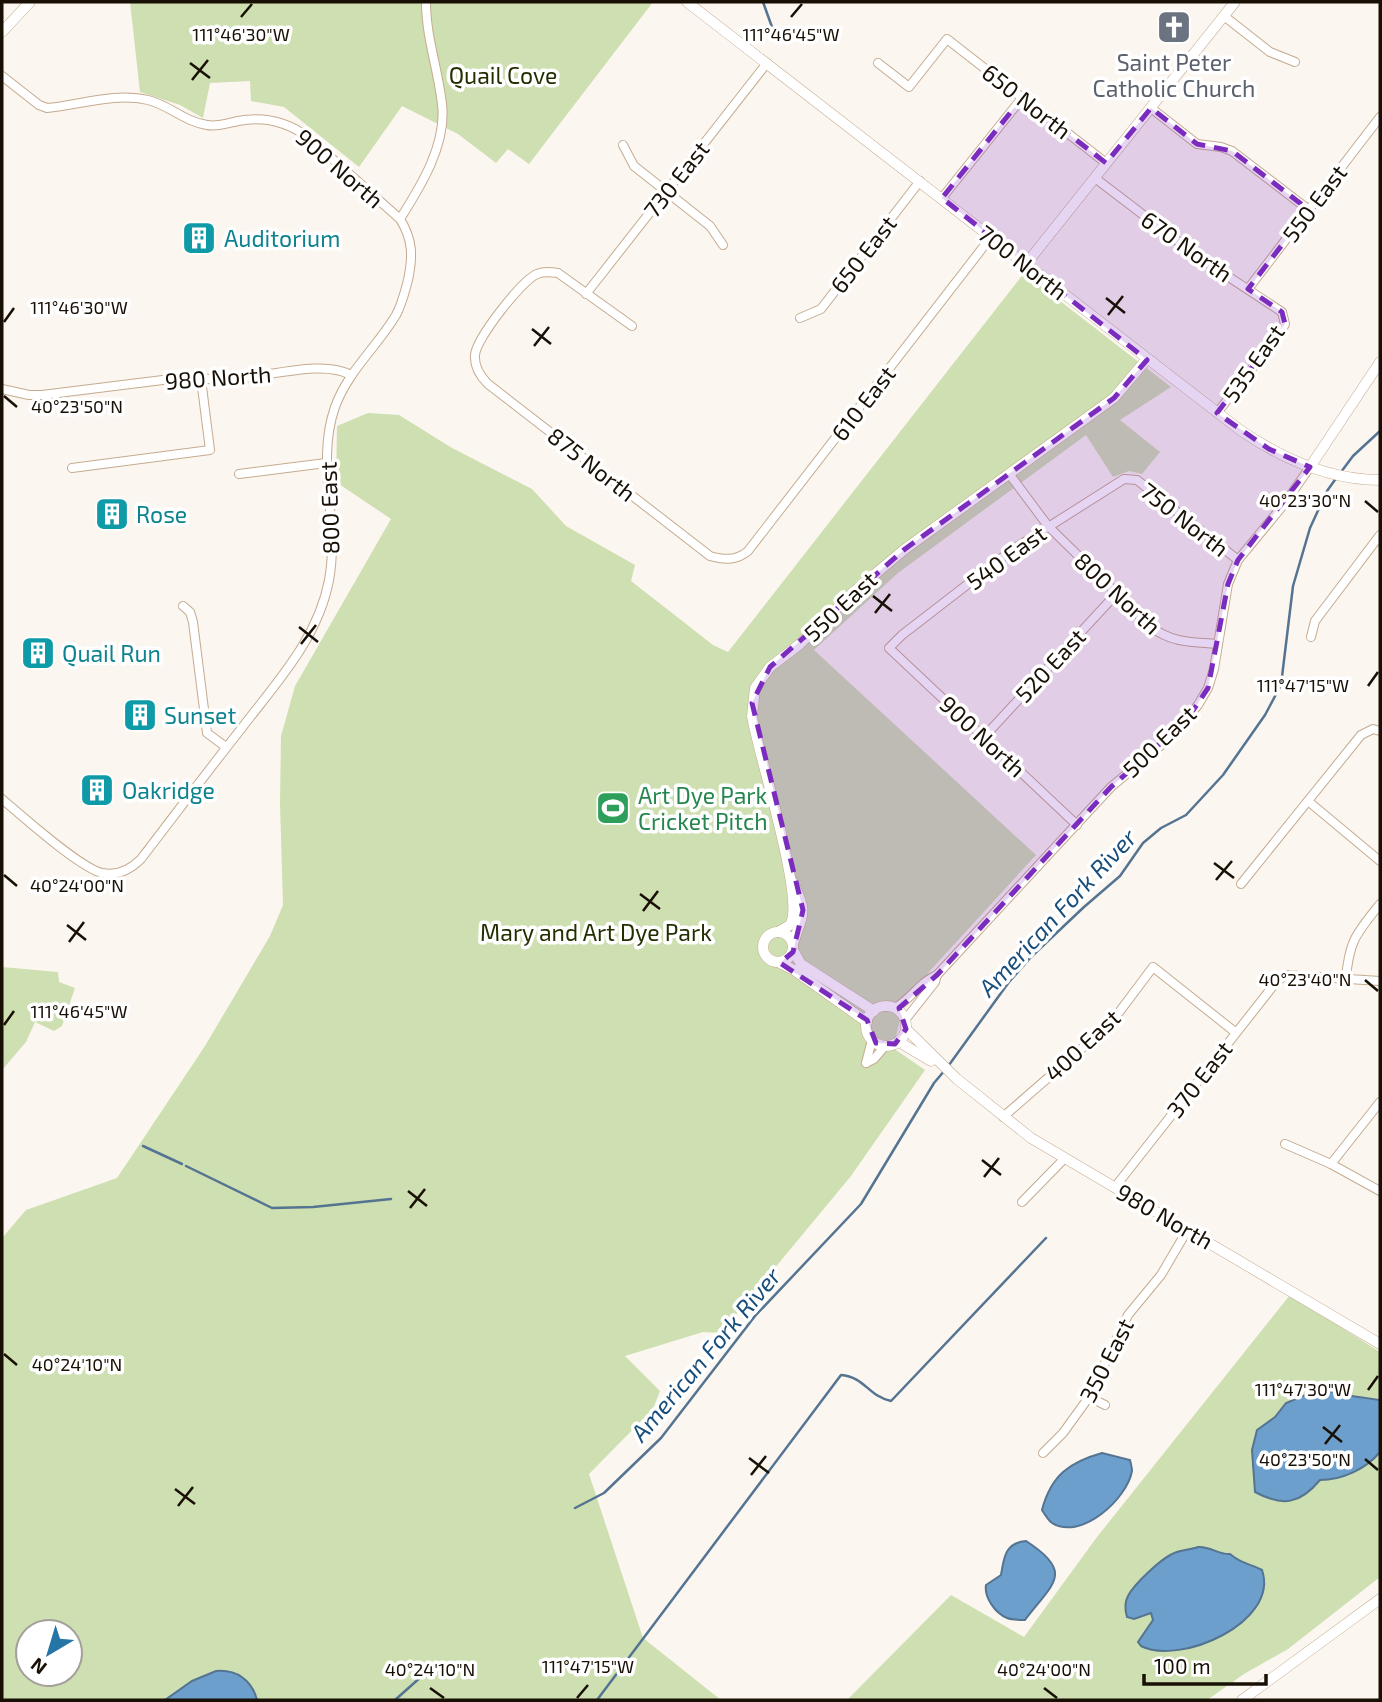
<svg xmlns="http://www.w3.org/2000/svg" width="1382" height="1702" viewBox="0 0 1382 1702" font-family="'Exo 2',sans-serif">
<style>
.green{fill:#cedfb1;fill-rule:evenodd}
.water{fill:#6d9fcd;stroke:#547491;stroke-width:2}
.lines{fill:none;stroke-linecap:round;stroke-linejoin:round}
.stream{stroke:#547491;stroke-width:2.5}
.minor-casing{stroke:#c5ab8f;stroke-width:10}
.tertiary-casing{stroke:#c5ab8f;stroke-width:11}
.minor{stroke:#fff;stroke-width:8}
.tertiary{stroke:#fff;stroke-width:10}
.marked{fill:#7b2cbf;fill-opacity:0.2;stroke:#7b2cbf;stroke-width:5;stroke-dasharray:14 9;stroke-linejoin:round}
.ticks{fill:none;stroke:#180f05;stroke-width:2.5}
.labels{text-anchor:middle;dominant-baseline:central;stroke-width:7;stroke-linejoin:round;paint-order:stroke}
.worship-label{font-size:23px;fill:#5b616d;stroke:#fff}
.park-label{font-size:23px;fill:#232f00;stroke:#fff}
.street-label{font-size:23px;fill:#180f05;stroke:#fff}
.culture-label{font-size:23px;fill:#0d838f;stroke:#fff;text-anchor:start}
.leisure-label{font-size:23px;fill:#27864d;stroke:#fff;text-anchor:start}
.water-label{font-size:24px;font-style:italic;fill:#184e7b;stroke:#fff}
.ticks-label{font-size:18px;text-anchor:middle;fill:#180f05;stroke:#fff;stroke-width:7;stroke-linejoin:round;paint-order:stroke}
</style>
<rect width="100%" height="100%" fill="#fcf6f1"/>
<g class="green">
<path d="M 130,2 L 653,2 L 529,164 L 508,149 L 496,163 L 458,134 L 402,106 L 359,167 L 284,107 L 251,101 L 250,81 L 210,83 L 203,118 L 180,105 L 140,92 Z"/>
<path d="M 1024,273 L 1171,387 L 1120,420 L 1160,452 L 1142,474 L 1129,471 L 1113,477 L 1086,435 L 898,573 L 814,650 L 1036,855 L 906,997 L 893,1048 L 925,1070 L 851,1176 L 721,1333 L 703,1332 L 625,1356 L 660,1391 L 653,1409 L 589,1474 L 643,1638 L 721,1700 L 2,1700 L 2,1238 L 26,1210 L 117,1178 L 205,1046 L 270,936 L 283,905 L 280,803 L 281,736 L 295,686 L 391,519 L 336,482 L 337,426 L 368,413 L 399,415 L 452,448 L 532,489 L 566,526 L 635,565 L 631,581 L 713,645 L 728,652 ZM 28,1632 L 70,1632 L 70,1674 L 28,1674 Z"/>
<path d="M 2,967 L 58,972 L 59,982 L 75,988 L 62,1026 L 54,1031 L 35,1022 L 26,1042 L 2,1070 Z"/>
<path d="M 1290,1295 L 1380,1352 L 1380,1577 L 1288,1649 L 1244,1674 L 1207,1700 L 847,1700 L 951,1595 L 1024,1637 L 1097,1537 Z"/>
</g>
<g class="water">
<path d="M 1322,1388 L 1338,1394 L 1380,1400 L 1380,1452 C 1366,1469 1342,1480 1320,1480 C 1300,1504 1283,1507 1255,1492 L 1252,1450 L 1257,1430 L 1275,1417 L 1286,1403 Z"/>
<path d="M 1102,1453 L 1130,1460 C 1131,1464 1132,1468 1132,1471 C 1127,1499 1081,1541 1052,1523 C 1048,1520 1045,1515 1042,1510 C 1051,1475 1070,1462 1102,1453 Z"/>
<path d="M 1026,1541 C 1076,1573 1052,1584 1025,1620 C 1019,1620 1012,1620 1007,1618 C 995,1613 984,1597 986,1585 L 1001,1575 C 1004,1557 1005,1543 1026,1541 Z"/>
<path d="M 1198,1547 C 1210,1546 1219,1555 1230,1554 C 1243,1565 1247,1562 1262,1570 C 1280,1622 1180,1666 1141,1646 L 1138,1642 L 1153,1620 L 1151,1613 L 1134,1619 L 1127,1617 C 1125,1610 1124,1603 1128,1596 C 1134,1584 1160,1560 1172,1554 C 1179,1550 1190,1550 1198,1547 Z"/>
<path d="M 216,1671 C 236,1669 252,1680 257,1700 L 165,1700 L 192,1681 Z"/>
</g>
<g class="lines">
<g class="stream">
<path d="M 763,2 L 777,41"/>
<path d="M 1341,472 L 1353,456 L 1380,431"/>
<path d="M 949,1065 L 1009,982 L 1031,957 L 1084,907 L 1120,876 L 1143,843 L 1161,828 L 1186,815 L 1223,775 L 1265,715 L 1281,685 L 1293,586 L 1310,528 L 1327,491 L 1337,477"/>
<path d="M 143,1146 L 182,1164"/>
<path d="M 186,1166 L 272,1208 L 313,1207 L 391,1199"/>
<path d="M 575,1508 L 604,1493 L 661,1438 L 755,1316 L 861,1204 L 934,1083 L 945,1070"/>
<path d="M 395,1700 L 431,1668"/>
<path d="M 597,1700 L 841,1375 C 865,1377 868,1396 891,1401 L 1046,1238"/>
</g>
<g class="minor-casing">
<g id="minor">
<path d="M 1224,16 L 1270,52 L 1295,62"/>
<path d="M 878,63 L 909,87 L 947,39 L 1106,163"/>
<path d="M 2,76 L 39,105 L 47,108 C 80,105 115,92 148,100 C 169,105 185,122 207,125 C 218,127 228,123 238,121 C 265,116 288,122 309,138 L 400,219 C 413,240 413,256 408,280 C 405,291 402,304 396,315 C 377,347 348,371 335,407 C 315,464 340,522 329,580 C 318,639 276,683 241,729 C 207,772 174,816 141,859 C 130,870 117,876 102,873 C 80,868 22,816 2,799"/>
<path d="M 1151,108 L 1197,144 L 1221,147 L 1232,151 L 1309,210"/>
<path d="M 623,145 L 634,166 L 710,226 L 723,245"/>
<path d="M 1095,178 L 1197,256 L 1282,312 L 1285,324 L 1282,330 L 1217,413"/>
<path d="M 942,198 L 1022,98"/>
<path d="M 400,219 C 421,186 447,144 442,104 C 438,69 426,37 426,2"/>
<path d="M 1248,289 L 1380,117"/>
<path d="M 586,294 L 767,63"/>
<path d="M 800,318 L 821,309 L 920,181"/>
<path d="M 632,326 L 558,273 C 551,272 544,271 537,274 C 521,281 476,339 475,355 C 474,367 480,376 488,384 L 710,556 C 724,560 736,561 748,551 L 991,237"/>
<path d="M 2,389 L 29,395 L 42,395 L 195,376 C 236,391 313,354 351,375"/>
<path d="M 72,468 L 210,450 L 201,379"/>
<path d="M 239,474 L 326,463"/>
<path d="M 1010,475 L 1048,526 L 1151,627 C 1172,643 1192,642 1218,644"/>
<path d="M 183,606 L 190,612 L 193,622 L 207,733 L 226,747"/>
<path d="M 1311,637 L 1315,621 L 1380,535"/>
<path d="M 984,737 L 1117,593"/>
<path d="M 1308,801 L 1380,861"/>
<path d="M 1077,825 L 889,648 L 902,635 L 1012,550 L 1124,479 L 1137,480 L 1238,560"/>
<path d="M 1241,884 L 1361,735 L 1373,729 L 1380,731"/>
<path d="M 1346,979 C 1349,940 1357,933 1380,904"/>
<path d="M 895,1008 C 910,1000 921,981 937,975 L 1111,787 L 1170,738 L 1198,705 L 1208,688 L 1214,669 L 1228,584 L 1238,560 L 1285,503 L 1310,467"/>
<path d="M 905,1020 L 935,982 L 937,975"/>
<path d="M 866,1063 L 874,1059 L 885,1046"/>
<path d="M 866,1063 L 872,1040"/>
<path d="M 1003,1117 L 1111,1023 L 1153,967 L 1235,1032"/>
<path d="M 1285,1144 L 1331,1164 L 1380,1191"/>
<path d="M 1331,1164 L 1380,1102"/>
<path d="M 1115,1187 L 1277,981 L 1286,975 L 1380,981"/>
<path d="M 1022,1202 L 1065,1158"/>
<path d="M 1089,1397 L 1105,1405"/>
<path d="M 1043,1453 L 1063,1433 L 1089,1397 L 1128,1315 L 1161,1275 L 1188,1229"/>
</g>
</g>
<g class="tertiary-casing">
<g id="tertiary">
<path d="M 687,2 L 1240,430 C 1281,458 1329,480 1380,480"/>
<path d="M 2,32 L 30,2"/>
<path d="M 1026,264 L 1235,2"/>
<path d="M 1310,467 L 1380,362"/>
<circle cx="778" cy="947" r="15"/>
<path d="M 778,932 L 790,925 C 806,900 758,754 752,716 L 755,688 L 770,667 L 800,644 L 856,590 L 905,549 L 1114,398 L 1147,359"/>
<path d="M 793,944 C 803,912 808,915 793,882"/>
<path d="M 793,950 L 801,964 L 874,1011"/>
<path d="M 780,963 L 794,970 L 867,1022"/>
<circle cx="886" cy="1026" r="20"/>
<path d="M 906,1029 L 957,1079 L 1031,1138 L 1380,1344"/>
<path d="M 899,1042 L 931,1061"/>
<path d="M 1242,1700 L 1380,1599"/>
</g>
</g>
<use href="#minor" class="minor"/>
<use href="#tertiary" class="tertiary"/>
</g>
<path class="marked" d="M 1022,98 L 1106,163 L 1151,108 L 1197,144 L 1232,151 L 1309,210 L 1248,289 L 1282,312 L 1285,324 L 1217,413 L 1269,449 L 1310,467 L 1238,560 L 1228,584 L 1208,688 L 1186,721 L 1111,787 L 937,975 L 899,1008 L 906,1029 L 895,1044 L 876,1043 L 867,1020 L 780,963 L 793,952 L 803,910 L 752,703 L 770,667 L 905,549 L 1114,398 L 1147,360 L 942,198 Z"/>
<path class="ticks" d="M 241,17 L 252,4M 791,17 L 802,4M 190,63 L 210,78M 192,80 L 208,60M 1106,298 L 1125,313M 1108,315 L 1123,296M 4,322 L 14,308M 532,329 L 551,344M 534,346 L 549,327M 4,396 L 17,407M 1365,501 L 1378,512M 873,596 L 892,611M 875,613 L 890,594M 299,627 L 318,642M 301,644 L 316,625M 1368,686 L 1378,672M 1214,863 L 1234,878M 4,875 L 17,886M 1216,880 L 1232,861M 640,894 L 660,909M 643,911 L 658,891M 67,925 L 86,940M 69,942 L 84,922M 1365,980 L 1378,991M 4,1025 L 14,1011M 982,1160 L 1001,1175M 984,1177 L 999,1158M 408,1191 L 427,1206M 410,1208 L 425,1189M 4,1354 L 17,1365M 1368,1390 L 1378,1376M 1323,1427 L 1342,1442M 1325,1444 L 1340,1425M 749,1458 L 769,1473M 1365,1459 L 1378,1470M 751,1475 L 766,1456M 175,1489 L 195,1504M 178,1506 L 193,1487M 430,1688 L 444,1698M 1044,1688 L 1057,1698M 577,1698 L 588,1685"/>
<defs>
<g id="church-square" transform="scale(1.75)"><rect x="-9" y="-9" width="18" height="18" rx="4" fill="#6b7280" stroke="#fff"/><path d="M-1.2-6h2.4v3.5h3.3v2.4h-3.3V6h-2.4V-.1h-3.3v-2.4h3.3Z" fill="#fff"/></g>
<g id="building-square" transform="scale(1.75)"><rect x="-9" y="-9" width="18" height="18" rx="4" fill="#0f9aa8" stroke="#fff"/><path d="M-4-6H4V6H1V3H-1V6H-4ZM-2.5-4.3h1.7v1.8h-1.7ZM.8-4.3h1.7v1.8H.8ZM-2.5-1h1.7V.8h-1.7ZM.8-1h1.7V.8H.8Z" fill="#fff"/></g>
<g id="stadium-square" transform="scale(1.75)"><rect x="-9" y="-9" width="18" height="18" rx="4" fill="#2e9e5b" stroke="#fff"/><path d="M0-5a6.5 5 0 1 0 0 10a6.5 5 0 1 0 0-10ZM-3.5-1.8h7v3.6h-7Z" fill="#fff"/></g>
</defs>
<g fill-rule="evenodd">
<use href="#church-square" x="1174" y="27"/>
<use href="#building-square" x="199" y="238"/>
<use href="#building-square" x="112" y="514"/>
<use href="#building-square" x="38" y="653"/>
<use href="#building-square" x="140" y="715"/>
<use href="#building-square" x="97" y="790"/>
<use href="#stadium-square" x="613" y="808"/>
</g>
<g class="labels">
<g class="worship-label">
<text x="1174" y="62">Saint Peter<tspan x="1174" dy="26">Catholic Church</tspan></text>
</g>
<g class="park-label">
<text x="503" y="75">Quail Cove</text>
<text x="596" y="932">Mary and Art Dye Park</text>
</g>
<g class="street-label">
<text transform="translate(1027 101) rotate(38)">650 North</text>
<text transform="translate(340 168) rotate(41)">900 North</text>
<text transform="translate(676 179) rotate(-52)">730 East</text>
<text transform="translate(1314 203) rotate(-53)">550 East</text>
<text transform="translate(1187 246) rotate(35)">670 North</text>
<text transform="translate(863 254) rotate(-52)">650 East</text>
<text transform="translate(1023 262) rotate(38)">700 North</text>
<text transform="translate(1253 363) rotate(-55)">535 East</text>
<text transform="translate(218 377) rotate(-4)">980 North</text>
<text transform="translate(863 403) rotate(-52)">610 East</text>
<text transform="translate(592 464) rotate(38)">875 North</text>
<text transform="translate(329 508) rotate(-92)">800 East</text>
<text transform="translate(1185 519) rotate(38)">750 North</text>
<text transform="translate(1006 557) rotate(-36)">540 East</text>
<text transform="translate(1118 593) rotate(43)">800 North</text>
<text transform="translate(840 606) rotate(-43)">550 East</text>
<text transform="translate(1050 665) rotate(-47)">520 East</text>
<text transform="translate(983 736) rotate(43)">900 North</text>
<text transform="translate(1159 741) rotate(-44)">500 East</text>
<text transform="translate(1082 1045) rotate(-43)">400 East</text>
<text transform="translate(1199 1079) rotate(-52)">370 East</text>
<text transform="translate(1165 1216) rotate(30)">980 North</text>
<text transform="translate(1106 1360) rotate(-63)">350 East</text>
</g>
<g class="culture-label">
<text x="224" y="238">Auditorium</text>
<text x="136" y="514">Rose</text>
<text x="62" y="653">Quail Run</text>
<text x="164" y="715">Sunset</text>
<text x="122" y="790">Oakridge</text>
</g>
<g class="leisure-label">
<text x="638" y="795">Art Dye Park<tspan x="638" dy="26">Cricket Pitch</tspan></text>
</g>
<g class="water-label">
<text transform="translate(1057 912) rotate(-47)">American Fork River</text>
<text transform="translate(705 1354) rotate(-50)">American Fork River</text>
</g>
</g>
<g class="ticks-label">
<text x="241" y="41">111°46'30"W</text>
<text x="791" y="41">111°46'45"W</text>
<text x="79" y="314">111°46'30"W</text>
<text x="77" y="413">40°23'50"N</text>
<text x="1305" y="507">40°23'30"N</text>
<text x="1303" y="692">111°47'15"W</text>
<text x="77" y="892">40°24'00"N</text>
<text x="1305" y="986">40°23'40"N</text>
<text x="79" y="1018">111°46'45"W</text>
<text x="77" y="1371">40°24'10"N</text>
<text x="1303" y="1396">111°47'30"W</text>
<text x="1305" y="1466">40°23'50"N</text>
<text x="588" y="1673">111°47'15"W</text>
<text x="430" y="1676">40°24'10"N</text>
<text x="1044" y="1676">40°24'00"N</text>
</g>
<rect width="1382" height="1702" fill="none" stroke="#180f05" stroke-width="7"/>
<g transform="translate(49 1653) rotate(218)"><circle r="33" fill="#ffffff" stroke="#a39f9b" stroke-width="2"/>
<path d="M0-5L12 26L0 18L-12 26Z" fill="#2675a7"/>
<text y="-10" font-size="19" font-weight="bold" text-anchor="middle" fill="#180f05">N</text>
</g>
<path d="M1144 1674v10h122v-10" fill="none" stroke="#180f05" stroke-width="3.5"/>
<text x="1154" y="1674" font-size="21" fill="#180f05" stroke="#ffffff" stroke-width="5" paint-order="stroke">100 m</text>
</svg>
